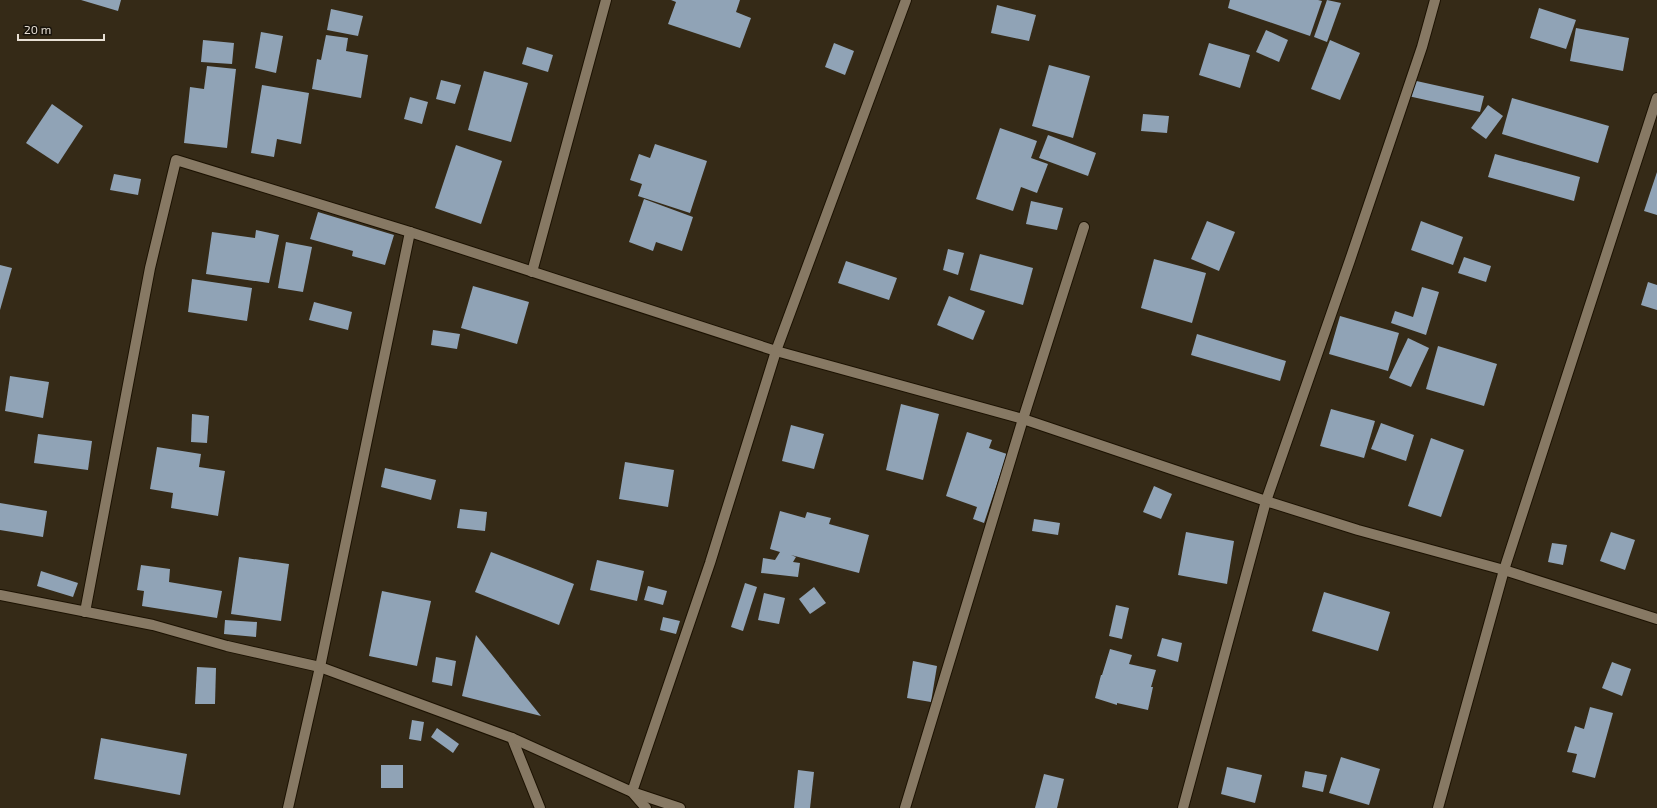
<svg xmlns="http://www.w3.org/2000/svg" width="1657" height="808" viewBox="0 0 1657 808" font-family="'Exo 2',sans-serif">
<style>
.building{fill:#90a3b6}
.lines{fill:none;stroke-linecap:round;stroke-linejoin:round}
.minor-casing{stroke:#1c1202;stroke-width:12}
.minor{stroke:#877964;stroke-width:10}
</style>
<rect width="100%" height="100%" fill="#352a17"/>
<g class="building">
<path d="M 81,0 L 121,0 L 118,11 Z"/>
<path d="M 671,0 L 740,0 L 736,12 L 751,18 L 740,48 L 668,24 L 676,2 Z"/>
<path d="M 1230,0 L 1318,0 L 1322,1 L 1310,36 L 1228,8 Z"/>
<path d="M 1327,0 L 1341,3 L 1327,42 L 1314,37 Z"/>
<path d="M 997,5 L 1036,15 L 1029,41 L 991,33 Z"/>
<path d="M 1539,8 L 1576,20 L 1566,49 L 1530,38 Z"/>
<path d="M 331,9 L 363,16 L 358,36 L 327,30 Z"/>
<path d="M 1576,28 L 1629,38 L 1623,71 L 1570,61 Z"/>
<path d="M 1266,30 L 1288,40 L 1279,62 L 1256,52 Z"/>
<path d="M 261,32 L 283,36 L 276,73 L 255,68 Z"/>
<path d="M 326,35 L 348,38 L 346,51 L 368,55 L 361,98 L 312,89 L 317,59 L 321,60 Z"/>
<path d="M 203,40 L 234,43 L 232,64 L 201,62 Z"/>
<path d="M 1330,40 L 1360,53 L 1340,100 L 1311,89 Z"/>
<path d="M 834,43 L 854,51 L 845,75 L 825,67 Z"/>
<path d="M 1209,43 L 1250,55 L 1240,88 L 1199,75 Z"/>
<path d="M 527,47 L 553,55 L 548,72 L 522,64 Z"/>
<path d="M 1049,65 L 1090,76 L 1073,138 L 1032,126 Z"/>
<path d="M 207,66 L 236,69 L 227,148 L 184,143 L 190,87 L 204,89 Z"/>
<path d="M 484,71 L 528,83 L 511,142 L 468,130 Z"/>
<path d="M 441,80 L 461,85 L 455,104 L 436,99 Z"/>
<path d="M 1412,80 L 1484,96 L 1480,112 L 1408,96 Z"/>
<path d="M 262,85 L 309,93 L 301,144 L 277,139 L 274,157 L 251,153 Z"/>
<path d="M 410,97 L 428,102 L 422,124 L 404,119 Z"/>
<path d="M 1512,98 L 1609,126 L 1598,163 L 1502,134 Z"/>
<path d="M 52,104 L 83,126 L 58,164 L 26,143 Z"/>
<path d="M 1488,105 L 1503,116 L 1486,139 L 1471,128 Z"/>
<path d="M 1143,114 L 1169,116 L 1167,133 L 1141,131 Z"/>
<path d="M 1000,128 L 1037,141 L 1031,158 L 1048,164 L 1037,193 L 1021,187 L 1013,211 L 976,199 Z"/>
<path d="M 1048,135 L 1096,153 L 1088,176 L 1039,158 Z"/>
<path d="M 655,144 L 707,161 L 690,213 L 638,196 L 642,184 L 630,180 L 639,154 L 650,158 Z"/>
<path d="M 456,145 L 502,161 L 481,224 L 435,208 Z"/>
<path d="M 1495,154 L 1580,177 L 1574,201 L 1488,177 Z"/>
<path d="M 1657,172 L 1657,215 L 1644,211 Z"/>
<path d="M 114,174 L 141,179 L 138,195 L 110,190 Z"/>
<path d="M 644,199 L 693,217 L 682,251 L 656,242 L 653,251 L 629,242 Z"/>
<path d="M 1031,201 L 1063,208 L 1057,230 L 1026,224 Z"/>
<path d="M 318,212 L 394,235 L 385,265 L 352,256 L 353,251 L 310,239 Z"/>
<path d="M 1207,221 L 1235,232 L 1219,271 L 1191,259 Z"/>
<path d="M 1421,221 L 1463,237 L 1453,265 L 1411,250 Z"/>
<path d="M 256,230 L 279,235 L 269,283 L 206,274 L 212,232 L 255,238 Z"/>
<path d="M 286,242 L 312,247 L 303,292 L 278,288 Z"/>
<path d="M 948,249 L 964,253 L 958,275 L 943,270 Z"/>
<path d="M 980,254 L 1033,268 L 1023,305 L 970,290 Z"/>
<path d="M 1464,257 L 1491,266 L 1486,282 L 1458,273 Z"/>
<path d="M 1154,259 L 1206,273 L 1192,323 L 1141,308 Z"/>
<path d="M 846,261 L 897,278 L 889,300 L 838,283 Z"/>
<path d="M 0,265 L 12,268 L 0,310 Z"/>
<path d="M 192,279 L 252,288 L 247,321 L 188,312 Z"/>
<path d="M 1648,282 L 1657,285 L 1657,310 L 1641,305 Z"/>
<path d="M 473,286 L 529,302 L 517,344 L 461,328 Z"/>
<path d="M 1422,287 L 1439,292 L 1426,335 L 1391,323 L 1395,311 L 1413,317 Z"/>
<path d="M 949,296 L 985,311 L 973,340 L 937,325 Z"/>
<path d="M 314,302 L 352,312 L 348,330 L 309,320 Z"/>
<path d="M 1340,316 L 1399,333 L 1388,371 L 1329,354 Z"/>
<path d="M 433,330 L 460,334 L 457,349 L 431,345 Z"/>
<path d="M 1197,334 L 1286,361 L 1280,381 L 1191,355 Z"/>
<path d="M 1408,338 L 1429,348 L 1411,387 L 1389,378 Z"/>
<path d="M 1438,346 L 1497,364 L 1484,406 L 1426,389 Z"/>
<path d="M 10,376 L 49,382 L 43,418 L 5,411 Z"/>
<path d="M 901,404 L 939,414 L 923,480 L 886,470 Z"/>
<path d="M 1331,409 L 1375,421 L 1364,458 L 1320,446 Z"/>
<path d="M 192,414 L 209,416 L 207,443 L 191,442 Z"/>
<path d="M 1381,423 L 1414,435 L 1406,461 L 1371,449 Z"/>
<path d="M 791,425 L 824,434 L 814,469 L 782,461 Z"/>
<path d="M 967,432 L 992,440 L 989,448 L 1007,454 L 984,523 L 973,519 L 977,507 L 946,496 Z"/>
<path d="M 38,434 L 92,441 L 88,470 L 34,463 Z"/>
<path d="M 1431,438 L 1464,450 L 1441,517 L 1408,506 Z"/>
<path d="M 157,447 L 201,454 L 199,467 L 225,471 L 218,516 L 171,508 L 173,493 L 150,489 Z"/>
<path d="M 625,462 L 674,470 L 668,507 L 619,499 Z"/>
<path d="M 385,468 L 436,480 L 431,500 L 381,487 Z"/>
<path d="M 1154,486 L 1172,494 L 1161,519 L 1143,512 Z"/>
<path d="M 0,503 L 47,511 L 43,537 L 0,530 Z"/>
<path d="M 460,509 L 487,512 L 485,531 L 457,528 Z"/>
<path d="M 780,511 L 805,518 L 807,512 L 831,518 L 829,524 L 869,535 L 859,573 L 791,555 L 796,557 L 793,562 L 800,563 L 798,577 L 761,573 L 763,558 L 775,560 L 780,552 L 770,549 Z"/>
<path d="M 1034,519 L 1060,523 L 1058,535 L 1032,531 Z"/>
<path d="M 1186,532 L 1234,541 L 1227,584 L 1178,575 Z"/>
<path d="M 1611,532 L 1635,540 L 1625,570 L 1600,561 Z"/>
<path d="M 1552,543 L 1567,545 L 1563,565 L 1548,562 Z"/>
<path d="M 491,552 L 574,584 L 559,625 L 475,592 Z"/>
<path d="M 239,557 L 289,564 L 281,621 L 231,614 Z"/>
<path d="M 597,560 L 644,571 L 637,601 L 590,590 Z"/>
<path d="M 141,565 L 170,569 L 169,582 L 222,591 L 217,618 L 142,606 L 144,591 L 137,590 Z"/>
<path d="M 41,571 L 78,583 L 73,597 L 37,586 Z"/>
<path d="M 745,583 L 757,587 L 743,631 L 731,627 Z"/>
<path d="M 648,586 L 667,591 L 663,605 L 644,600 Z"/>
<path d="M 814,587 L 826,603 L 810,614 L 799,599 Z"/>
<path d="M 382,591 L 431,601 L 417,666 L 369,656 Z"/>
<path d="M 1324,592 L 1390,612 L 1378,651 L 1312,631 Z"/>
<path d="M 764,593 L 785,598 L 779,624 L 758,620 Z"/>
<path d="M 1116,605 L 1129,608 L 1122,639 L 1109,636 Z"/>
<path d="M 663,617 L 680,621 L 676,634 L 660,630 Z"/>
<path d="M 225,620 L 257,622 L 256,637 L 224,634 Z"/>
<path d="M 476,635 L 541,716 L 462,696 Z"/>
<path d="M 1162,638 L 1182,643 L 1178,662 L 1157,656 Z"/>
<path d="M 1110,649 L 1132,655 L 1129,664 L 1156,670 L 1151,687 L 1153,687 L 1148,710 L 1117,703 L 1117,705 L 1095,698 L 1101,675 L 1102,675 Z"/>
<path d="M 436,657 L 456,661 L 452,686 L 432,682 Z"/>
<path d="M 913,661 L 937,666 L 931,702 L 907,698 Z"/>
<path d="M 1612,662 L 1631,669 L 1622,696 L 1602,688 Z"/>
<path d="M 197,667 L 216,668 L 215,704 L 195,704 Z"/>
<path d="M 1590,707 L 1613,713 L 1595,778 L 1572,772 L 1577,754 L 1567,752 L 1575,726 L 1584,729 Z"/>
<path d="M 412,720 L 424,722 L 421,741 L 409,739 Z"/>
<path d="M 437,728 L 459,744 L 453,753 L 431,737 Z"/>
<path d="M 101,738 L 187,754 L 180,795 L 94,779 Z"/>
<path d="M 1341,757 L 1380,769 L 1369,805 L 1329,793 Z"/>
<rect x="381" y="765" width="22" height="23"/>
<path d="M 1227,767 L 1262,775 L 1255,803 L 1221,794 Z"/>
<path d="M 798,770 L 814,772 L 810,808 L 794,808 Z"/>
<path d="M 1305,771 L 1327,775 L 1323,792 L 1302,787 Z"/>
<path d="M 1044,774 L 1064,779 L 1057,808 L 1035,808 Z"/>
</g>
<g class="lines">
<g class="minor-casing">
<g id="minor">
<path d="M 532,272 L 606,0"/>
<path d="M 0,595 L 153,625 L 227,646 L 320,667 L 512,738 L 540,808"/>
<path d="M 85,612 L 150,268 L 176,160 L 410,232 L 776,351 L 1023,419 L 1266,501 L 1358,530 L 1504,570 L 1657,619"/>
<path d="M 512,738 L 632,792 L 646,808"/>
<path d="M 288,808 L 320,667 L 410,232"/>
<path d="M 680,808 L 632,792 L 710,563 L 776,351 L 906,0"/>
<path d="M 905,808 L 1023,419 L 1084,227"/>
<path d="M 1183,808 L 1266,501 L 1350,260 L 1422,47 L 1435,0"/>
<path d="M 1438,808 L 1504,570 L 1657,98"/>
</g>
</g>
<use href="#minor" class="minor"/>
</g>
<path d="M18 34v6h86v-6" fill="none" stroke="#e8e0d5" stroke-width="2"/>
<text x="24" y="34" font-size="12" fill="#e8e0d5" stroke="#18130b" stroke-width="3" paint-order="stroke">20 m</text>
</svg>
